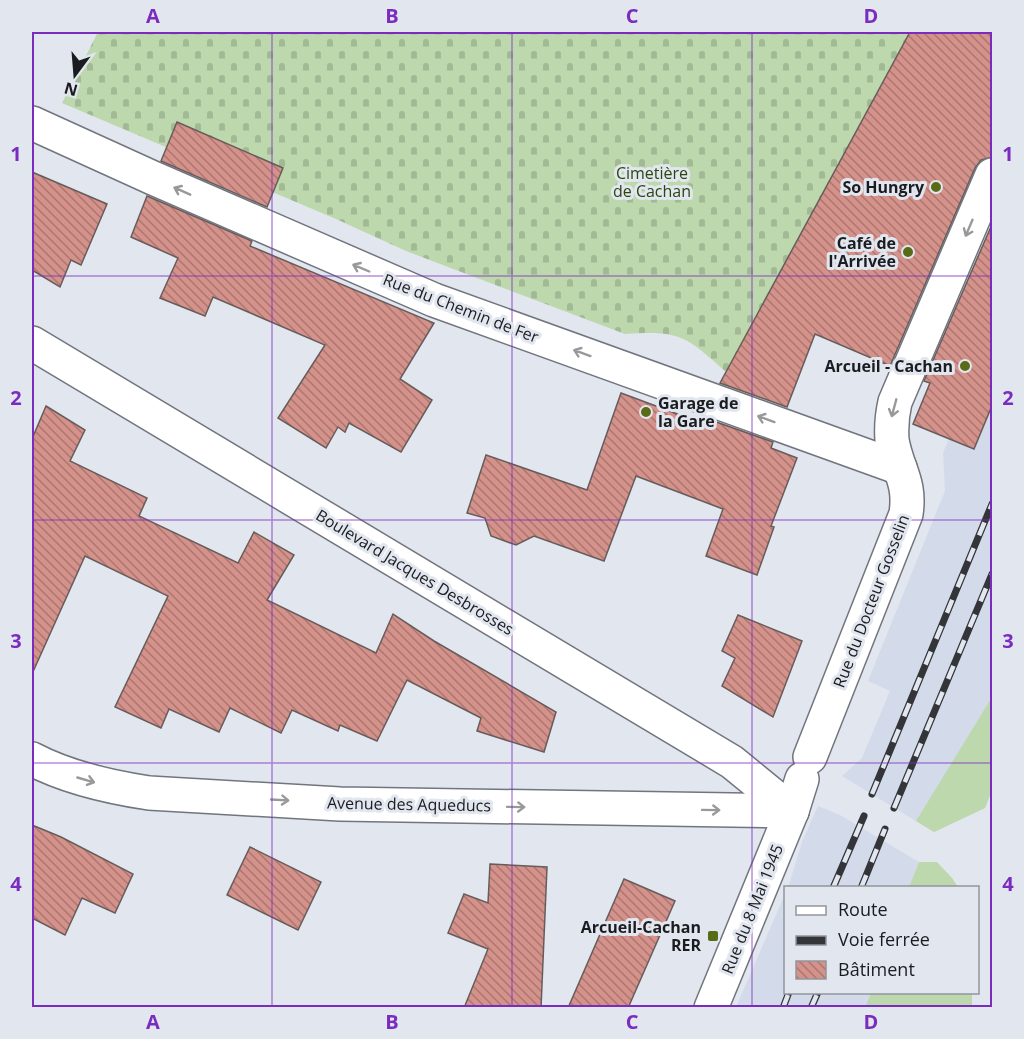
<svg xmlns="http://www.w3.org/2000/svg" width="1024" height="1039" viewBox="0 0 1024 1039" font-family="'Open Sans',sans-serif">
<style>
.built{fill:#d3dbeb}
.grass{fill:#bdd8ad}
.cemetery{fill:url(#cemetery-stones)}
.building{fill:url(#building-back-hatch);stroke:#675c5b;stroke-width:1.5}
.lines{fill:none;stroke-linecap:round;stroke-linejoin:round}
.street-casing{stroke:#71757e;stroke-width:36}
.street{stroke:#fff;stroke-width:33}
.rail-casing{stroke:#333539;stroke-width:7}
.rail{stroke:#e1e6ef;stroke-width:4.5;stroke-dasharray:14;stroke-linecap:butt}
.oneway{stroke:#98999b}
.grid{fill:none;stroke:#7b2cbf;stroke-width:1.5;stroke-opacity:0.55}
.poi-dot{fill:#5a6b17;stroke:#e1e6ef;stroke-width:2}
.labels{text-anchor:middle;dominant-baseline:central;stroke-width:6;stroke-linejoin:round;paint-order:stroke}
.park-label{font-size:16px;fill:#29470e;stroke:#e1e6ef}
.poi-label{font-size:16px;font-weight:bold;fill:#1b1c20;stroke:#e1e6ef;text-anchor:end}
.street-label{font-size:16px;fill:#1b1c20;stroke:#e1e6ef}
.neatline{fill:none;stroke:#7b2cbf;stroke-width:2}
.grid-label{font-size:20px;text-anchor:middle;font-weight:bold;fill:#7b2cbf}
</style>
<defs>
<pattern id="cemetery-stones" width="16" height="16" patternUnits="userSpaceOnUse" patternTransform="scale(1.5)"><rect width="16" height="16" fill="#bdd8ad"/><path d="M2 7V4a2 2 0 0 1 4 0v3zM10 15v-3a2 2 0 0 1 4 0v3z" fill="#a2b995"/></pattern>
<pattern id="building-back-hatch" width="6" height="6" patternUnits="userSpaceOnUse" patternTransform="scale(1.5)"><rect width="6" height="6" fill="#d5928b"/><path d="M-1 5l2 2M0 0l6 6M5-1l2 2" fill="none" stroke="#ac7671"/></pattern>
</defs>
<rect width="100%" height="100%" fill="#e1e6ef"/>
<g class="built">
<path d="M 992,233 L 992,790 L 985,808 L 934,832 L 842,776 L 862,758 L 890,691 L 868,681 L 945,491 L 943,453 L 949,439 L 913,424 Z"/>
<path d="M 818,806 L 840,815 L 919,862 L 909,887 L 788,888 L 802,842 Z"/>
<path d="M 785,894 L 786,992 L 871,993 L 865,1007 L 736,1007 Z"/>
</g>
<g class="grass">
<path d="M 992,697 L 992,790 L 985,808 L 934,832 L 916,821 Z"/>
<path d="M 919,862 L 937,862 L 952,878 L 958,887 L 909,887 Z"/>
<path d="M 871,993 L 972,993 L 972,1007 L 865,1007 Z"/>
</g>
<path class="cemetery" d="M 98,32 L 911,32 L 726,372 C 686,336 680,330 625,334 L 406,251 L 336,219 L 62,103 Z"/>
<g class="building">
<path d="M 910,32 L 993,32 L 993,157 L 981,160 L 975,168 L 890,366 L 815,334 L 787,407 L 720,383 Z"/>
<path d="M 177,122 L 283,168 L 267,207 L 161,161 Z"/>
<path d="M 32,172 L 107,204 L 81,265 L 71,260 L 60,287 L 32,270 Z"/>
<path d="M 147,196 L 252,241 L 250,246 L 434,323 L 400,379 L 432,400 L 401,452 L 349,423 L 345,432 L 338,427 L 326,448 L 278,418 L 325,345 L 213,297 L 205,316 L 160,298 L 178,258 L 131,237 Z"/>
<path d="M 993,222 L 993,403 L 974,449 L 913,424 L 930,383 L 924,381 Z"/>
<path d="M 621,393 L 699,422 L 702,417 L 773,442 L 771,448 L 797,458 L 771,526 L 774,527 L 757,575 L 706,556 L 723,509 L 636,476 L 604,561 L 534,536 L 516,545 L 491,536 L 485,518 L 467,513 L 486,455 L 587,490 Z"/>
<path d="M 46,406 L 85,430 L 70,461 L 147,498 L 139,516 L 238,563 L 254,532 L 294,555 L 267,600 L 376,653 L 393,614 L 434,641 L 556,712 L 544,752 L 477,731 L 481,718 L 407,680 L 377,741 L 340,725 L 338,731 L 292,710 L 281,733 L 230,708 L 219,732 L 169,709 L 161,728 L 115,707 L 168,596 L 85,556 L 32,674 L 32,439 Z"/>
<path d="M 738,615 L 802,641 L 773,717 L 722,686 L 735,658 L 722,651 Z"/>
<path d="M 32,825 L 61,837 L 133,874 L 115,913 L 82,898 L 65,935 L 32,918 Z"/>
<path d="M 250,847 L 321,882 L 298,930 L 227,895 Z"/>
<path d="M 490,864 L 547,867 L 541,1008 L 464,1008 L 488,949 L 448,933 L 464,894 L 488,903 Z"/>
<path d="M 624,879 L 675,901 L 628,1008 L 568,1008 Z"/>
</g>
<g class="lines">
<g class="street-casing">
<g id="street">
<path d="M 32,123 L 153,178 L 434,300 L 900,468"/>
<path d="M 32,343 L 732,762 L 792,811"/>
<path d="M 810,757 L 906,514 C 911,481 897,470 892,440 C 891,426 892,415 895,402 L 992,175"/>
<path d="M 32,759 C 68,778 109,787 149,793 L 340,804 L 792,811"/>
<path d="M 711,1008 L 792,811 L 802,779"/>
</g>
</g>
<use href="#street" class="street"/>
<g class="rail-casing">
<g id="rail">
<path d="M 872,794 L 992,504"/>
<path d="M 894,808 L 992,574"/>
<path d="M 833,888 L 864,816"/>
<path d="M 861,888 L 885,829"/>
<path d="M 783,1008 L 789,992"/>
<path d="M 811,1008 L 818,992"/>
</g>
</g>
<use href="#rail" class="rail"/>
</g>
<defs><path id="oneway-shaft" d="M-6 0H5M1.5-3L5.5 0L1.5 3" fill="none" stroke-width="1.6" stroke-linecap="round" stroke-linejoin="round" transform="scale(1.5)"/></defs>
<g class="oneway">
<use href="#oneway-shaft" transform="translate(182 191) rotate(-156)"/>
<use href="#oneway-shaft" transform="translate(969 228) rotate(113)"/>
<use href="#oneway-shaft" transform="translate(361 268) rotate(-157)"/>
<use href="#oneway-shaft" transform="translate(582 353) rotate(-160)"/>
<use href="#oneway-shaft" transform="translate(894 408) rotate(105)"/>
<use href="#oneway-shaft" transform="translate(766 419) rotate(-160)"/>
<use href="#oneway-shaft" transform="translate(86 780) rotate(16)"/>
<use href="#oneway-shaft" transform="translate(280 800) rotate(3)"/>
<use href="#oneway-shaft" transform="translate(516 807) rotate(1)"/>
<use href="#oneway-shaft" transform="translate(711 810) rotate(1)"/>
</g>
<path class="grid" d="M 272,32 L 272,1008M 512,32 L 512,1008M 752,32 L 752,1008M 32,276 L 992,276M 32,520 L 992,520M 32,763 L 992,763"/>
<g class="poi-dot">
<circle cx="936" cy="187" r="6"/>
<circle cx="908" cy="252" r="6"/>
<circle cx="965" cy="366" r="6"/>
<circle cx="646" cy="412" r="6"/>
<rect x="707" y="930" width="12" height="12" rx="3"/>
</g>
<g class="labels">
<g class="park-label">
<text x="652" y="173">Cimetière<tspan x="652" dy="18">de Cachan</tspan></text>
</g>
<g class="poi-label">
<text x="924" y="187">So Hungry</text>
<text x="896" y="243">Café de<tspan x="896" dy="18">l'Arrivée</tspan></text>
<text x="953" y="366">Arcueil - Cachan</text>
<text x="658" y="403" text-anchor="start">Garage de<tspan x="658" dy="18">la Gare</tspan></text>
<text x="701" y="927">Arcueil-Cachan<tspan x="701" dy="18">RER</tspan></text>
</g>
<g class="street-label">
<text transform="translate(461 308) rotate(21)">Rue du Chemin de Fer</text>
<text transform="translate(415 572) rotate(31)">Boulevard Jacques Desbrosses</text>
<text transform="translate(871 601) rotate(-69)">Rue du Docteur Gosselin</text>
<text transform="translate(409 804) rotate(1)">Avenue des Aqueducs</text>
<text transform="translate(752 909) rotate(-68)">Rue du 8 Mai 1945</text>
</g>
</g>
<rect width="1024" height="1039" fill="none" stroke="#e1e6ef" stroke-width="66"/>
<rect x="784" y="886" width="195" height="108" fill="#e1e6ef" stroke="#92959c" stroke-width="1.5"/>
<rect x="796" y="906" width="30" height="9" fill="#ffffff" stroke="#92959c" stroke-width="1.5"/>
<text x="838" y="916" font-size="18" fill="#1b1c20">Route</text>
<rect x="796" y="936" width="30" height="9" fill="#333539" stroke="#92959c" stroke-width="1.5"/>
<text x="838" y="946" font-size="18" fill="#1b1c20">Voie ferrée</text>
<rect x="796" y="961" width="30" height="18" fill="url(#building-back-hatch)" stroke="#92959c" stroke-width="1.5"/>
<text x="838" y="976" font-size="18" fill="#1b1c20">Bâtiment</text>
<g transform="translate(75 75) rotate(196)" stroke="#e1e6ef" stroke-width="4.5" paint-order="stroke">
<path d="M0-4.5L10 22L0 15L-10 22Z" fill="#1b1c20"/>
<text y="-9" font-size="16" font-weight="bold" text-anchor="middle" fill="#1b1c20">N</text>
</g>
<rect x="33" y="33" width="958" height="973" class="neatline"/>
<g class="grid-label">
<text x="153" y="23">A</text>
<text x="392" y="23">B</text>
<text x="632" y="23">C</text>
<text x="871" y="23">D</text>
<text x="16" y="161">1</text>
<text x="1008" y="161">1</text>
<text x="16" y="405">2</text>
<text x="1008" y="405">2</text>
<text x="16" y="648">3</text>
<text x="1008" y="648">3</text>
<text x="16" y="891">4</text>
<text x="1008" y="891">4</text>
<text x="153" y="1029">A</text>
<text x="392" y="1029">B</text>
<text x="632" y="1029">C</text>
<text x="871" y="1029">D</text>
</g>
</svg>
